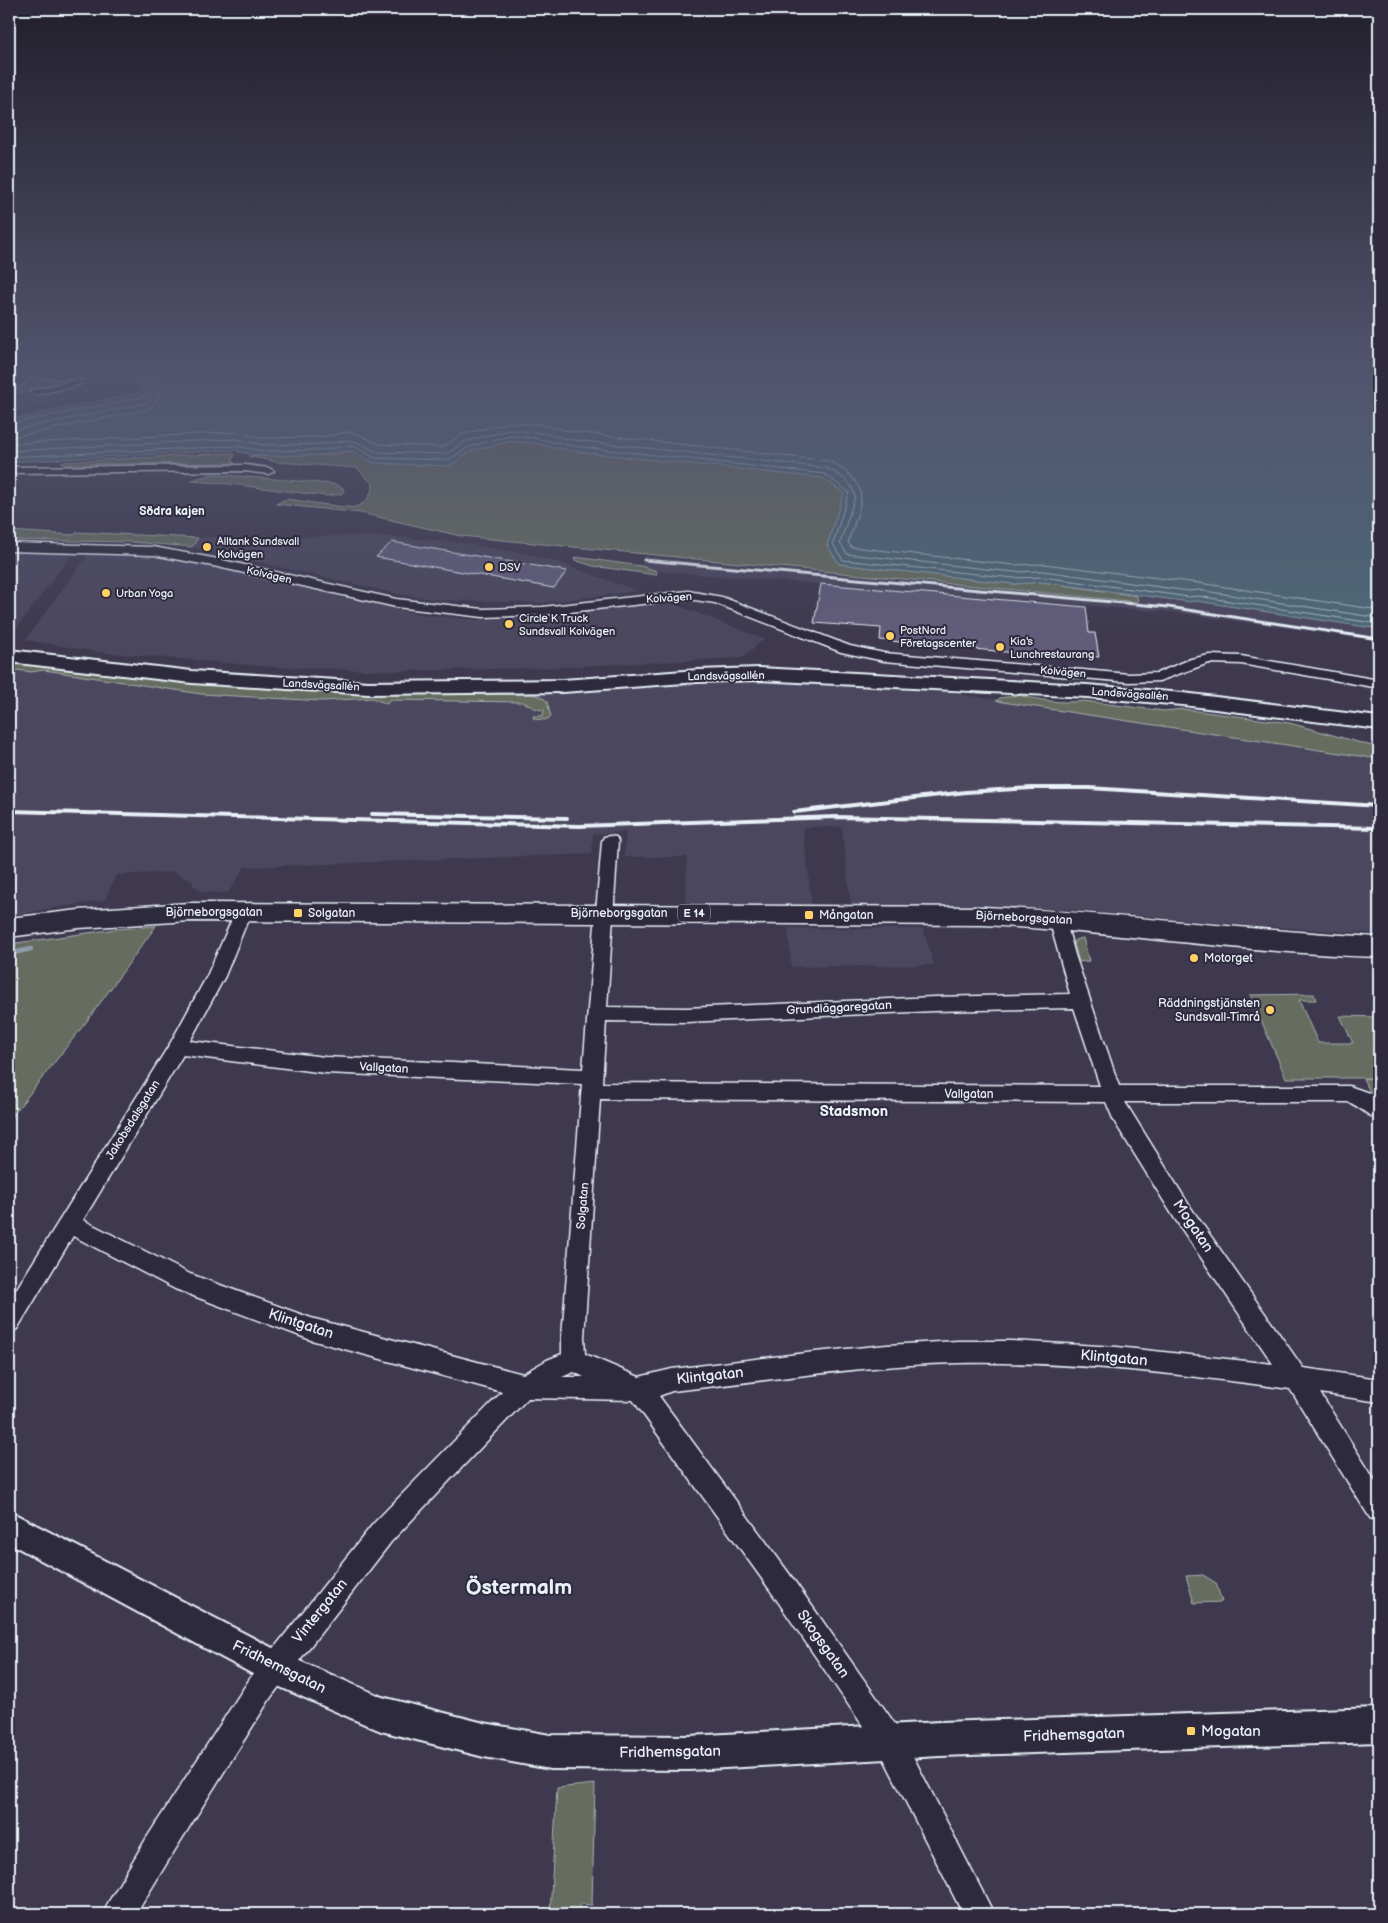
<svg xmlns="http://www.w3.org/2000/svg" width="1388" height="1923" viewBox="0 0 1388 1923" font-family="'Balsamiq Sans',sans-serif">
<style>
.built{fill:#4b475f}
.green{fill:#666d60;stroke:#a7afac}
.water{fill:#4e6777;stroke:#8c9eab}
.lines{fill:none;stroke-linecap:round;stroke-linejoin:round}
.shore{stroke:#aabac4;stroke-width:1}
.stream{stroke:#8c9eab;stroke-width:4.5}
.building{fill:#615c7a;stroke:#e8f1f8}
.minor-casing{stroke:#e8f1f8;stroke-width:3}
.tertiary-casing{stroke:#e8f1f8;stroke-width:4}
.secondary-casing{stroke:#e8f1f8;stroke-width:4}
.trunk-casing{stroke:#e8f1f8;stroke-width:3}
.minor{fill:#2f2a3d;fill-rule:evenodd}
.tertiary{fill:#2f2a3d;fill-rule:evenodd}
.secondary{fill:#2f2a3d;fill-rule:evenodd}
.trunk{fill:#2f2a3d;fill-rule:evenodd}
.rail-far1{stroke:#e8f1f8;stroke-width:3}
.rail{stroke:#e8f1f8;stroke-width:4}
.poi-dot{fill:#ffd166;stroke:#2f2a3d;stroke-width:2}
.labels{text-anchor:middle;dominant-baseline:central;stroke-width:4;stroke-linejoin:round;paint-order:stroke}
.far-poi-label{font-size:11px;fill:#e8f1f8;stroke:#2f2a3d;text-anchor:start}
.far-street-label{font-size:11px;fill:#e8f1f8;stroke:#2f2a3d}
.shield{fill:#2f2a3d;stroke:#b0b5c0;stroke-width:1}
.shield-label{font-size:11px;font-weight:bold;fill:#e8f1f8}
.far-quarter-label{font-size:12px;font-weight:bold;fill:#e8f1f8;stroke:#2f2a3d}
.street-label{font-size:12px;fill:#e8f1f8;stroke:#2f2a3d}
.poi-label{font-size:12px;fill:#e8f1f8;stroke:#2f2a3d;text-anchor:start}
.quarter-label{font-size:15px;font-weight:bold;fill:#e8f1f8;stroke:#2f2a3d}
.near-street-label{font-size:15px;fill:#e8f1f8;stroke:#2f2a3d}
.near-poi-label{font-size:15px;fill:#e8f1f8;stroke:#2f2a3d;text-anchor:start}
.near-district-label{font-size:21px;font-weight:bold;fill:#e8f1f8;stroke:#2f2a3d}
</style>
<rect width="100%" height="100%" fill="#3e394f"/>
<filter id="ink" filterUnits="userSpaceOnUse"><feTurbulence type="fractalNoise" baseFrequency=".02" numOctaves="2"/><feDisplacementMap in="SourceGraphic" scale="10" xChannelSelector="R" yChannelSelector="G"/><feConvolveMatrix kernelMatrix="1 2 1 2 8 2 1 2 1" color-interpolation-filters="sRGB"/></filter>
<g filter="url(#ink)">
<g class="built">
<path d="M 85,385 L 92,395 L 9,412 L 9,398 Z"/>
<path d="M 350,536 L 396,537 L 461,543 L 527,554 L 560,563 L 638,591 L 540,603 L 440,600 L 403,595 L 192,547 L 198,538 Z"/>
<path d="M 9,550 L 74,551 L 13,633 L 9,632 Z"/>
<path d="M 90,552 L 183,560 L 423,615 L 479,620 L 542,616 L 666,601 L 764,639 L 742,658 L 540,668 L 397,671 L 270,667 L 98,652 L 25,640 Z"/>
<path d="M 644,556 L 1138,602 L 1137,596 L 1189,602 L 1196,601 L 1379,629 L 1379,641 L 1180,613 L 657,571 L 641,566 Z"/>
<path d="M 9,662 L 134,677 L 267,687 L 434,693 L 510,694 L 764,681 L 947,692 L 1379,759 L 1379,934 L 1244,925 L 1061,909 L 851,905 L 842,827 L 803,827 L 812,906 L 686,905 L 687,857 L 624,857 L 626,832 L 593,834 L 592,854 L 245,867 L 228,893 L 200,892 L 198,888 L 193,886 L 193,882 L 174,872 L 116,875 L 105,900 L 42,910 L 9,917 Z"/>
<path d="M 788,928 L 923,929 L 934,965 L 791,967 Z"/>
</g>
<g class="green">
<path d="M 35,378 L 74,379 L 70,382 L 13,395 Z"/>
<path d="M 510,441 L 533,443 L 572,451 L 823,478 L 844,493 L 827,545 L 839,564 L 1014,584 L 1042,582 L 1137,596 L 1138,602 L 461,536 L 361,513 L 276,504 L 286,499 C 297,500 348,509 355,507 C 367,504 372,494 373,484 L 357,468 L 278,462 L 248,456 L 334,455 L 346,451 L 353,452 L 374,463 L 450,466 L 470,451 Z"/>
<path d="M 230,453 L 235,454 L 232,461 L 235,463 L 63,464 L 61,462 Z"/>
<path d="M 212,474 L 334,484 L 343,488 L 344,491 L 341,494 L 327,496 L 221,483 L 190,481 Z"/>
<path d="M 9,531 L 74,535 L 77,532 L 198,538 L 192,547 L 132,542 L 9,540 Z"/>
<path d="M 575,557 L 641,566 L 657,571 L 656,575 L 593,566 L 574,560 Z"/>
<path d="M 9,661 C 51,666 94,673 137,677 C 268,690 400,695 532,694 L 540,696 L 547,701 L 551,717 L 545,720 L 534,719 L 533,716 L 543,716 L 544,710 C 531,709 532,705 522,702 L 389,700 L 387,704 L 372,698 L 322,701 L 201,694 L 44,670 L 31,672 L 9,669 Z"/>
<path d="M 1018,695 C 1040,700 1061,704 1084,701 L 1164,711 L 1182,709 L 1290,723 L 1379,748 L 1379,759 L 996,701 L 1000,698 Z"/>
<path d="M 156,926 L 87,1021 L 9,1120 L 9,944 L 116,929 Z"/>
<path d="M 1083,938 L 1089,961 L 1079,962 L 1074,943 L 1075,940 Z"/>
<path d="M 1314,994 L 1316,1000 L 1299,1000 L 1318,1043 L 1353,1043 L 1340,1016 L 1379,1017 L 1379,1101 L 1372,1095 L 1363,1079 L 1373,1078 L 1286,1078 L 1250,995 Z"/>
<path d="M 1203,1575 L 1216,1583 L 1222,1602 L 1194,1603 L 1186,1576 Z"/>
<path d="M 595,1784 L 592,1905 L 580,1904 L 579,1914 L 550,1914 L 557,1788 Z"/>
</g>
<path class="water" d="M 124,367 L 1379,367 L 1379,629 L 1196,601 L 1190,602 L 1042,582 L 1014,584 L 839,564 L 827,545 L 844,493 L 823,478 L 572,451 L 533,443 L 510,441 L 470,451 L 450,466 L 374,463 L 353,452 L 346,451 L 322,455 L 263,456 L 238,452 L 238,450 L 9,462 L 9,420 L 142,392 Z"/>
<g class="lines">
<g class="shore">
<path d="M 9,424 L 143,397 L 146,394 L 146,389 L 130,367"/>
<path d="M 9,431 L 146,403 C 158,391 146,379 138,367"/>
<path d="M 9,438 L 149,409 C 165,396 157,382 147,367"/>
<path d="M 9,444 L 236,432 L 263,438 L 322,437 L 348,432 L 360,435 L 379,444 L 443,447 L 463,434 L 508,423 L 536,424 L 575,432 L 829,461 C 874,486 862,500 848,542 L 851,547 L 1014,565 L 1044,564 L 1199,583 L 1379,610"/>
<path d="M 9,451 L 236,439 L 263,445 L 322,444 L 348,440 L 357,442 L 377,452 L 446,454 L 466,441 L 509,430 L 535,432 L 574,440 L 826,468 C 839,475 853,481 855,497 L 840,543 L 847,554 L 1014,572 L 1043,571 L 1189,591 L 1198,590 L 1379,618"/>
<path d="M 9,457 L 236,446 L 263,451 L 322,450 L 347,446 L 355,447 L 375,458 L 448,460 L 469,447 L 509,436 L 534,438 L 573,446 L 824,474 L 849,492 L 833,544 L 843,560 L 1014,578 L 1043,577 L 1189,597 L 1197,596 L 1379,624"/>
</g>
<path class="stream" d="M 9,954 L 31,949"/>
</g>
<g class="building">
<path d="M 392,542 L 567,571 L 554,588 L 376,557 Z"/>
<path d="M 821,584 L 1086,607 L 1089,633 L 1095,633 L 1099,657 L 1036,652 L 1037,655 L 880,640 L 881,628 L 814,623 Z"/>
</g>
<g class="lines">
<g class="minor-casing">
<g id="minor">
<path d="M 9,370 L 86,373 L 91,376 L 86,379 L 31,377 L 9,394 L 9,386 L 20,376 L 9,376 Z"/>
<path d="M 77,380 L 80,381 L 80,385 L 35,395 L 30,392 L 32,390 Z"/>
<path d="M 245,465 L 269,468 L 274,471 L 269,474 L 245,471 L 9,473 L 9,467 Z"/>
<path d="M 9,543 L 153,547 L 218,559 L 396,599 L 483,609 L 542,607 L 688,591 L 722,597 L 850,646 L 884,653 L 1129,674 L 1157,673 L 1191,659 L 1209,655 L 1241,656 L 1379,680 L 1379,688 L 1241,664 L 1209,663 L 1159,681 L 1129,682 L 884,661 L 841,652 L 715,603 L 688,599 L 542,615 L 483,617 L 396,607 L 218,567 L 153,555 L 9,551 Z"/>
<path d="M 610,836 L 616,837 L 618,841 L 607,1007 L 686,1008 L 934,997 L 1070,994 L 1049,919 L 1051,915 L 1057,913 L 1063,915 L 1065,919 L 1075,955 L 1119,1086 L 1349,1086 L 1372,1094 L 1379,1101 L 1379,1120 C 1367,1116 1360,1106 1348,1102 L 1125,1102 L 1189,1205 L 1303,1368 L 1379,1379 L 1379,1402 L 1320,1393 L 1379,1487 L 1379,1521 L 1370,1518 L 1290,1389 C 1180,1374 1069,1361 958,1363 C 862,1365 767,1381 672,1391 L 659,1396 L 788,1572 L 900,1731 L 994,1914 L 963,1914 L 880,1751 L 770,1590 L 633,1400 L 528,1398 L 391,1542 L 271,1697 L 168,1861 L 136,1914 L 104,1914 L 108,1903 L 146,1839 L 251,1677 L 373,1524 L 502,1392 L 311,1340 L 175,1289 L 73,1236 L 17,1329 L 9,1332 L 9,1301 L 171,1042 L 207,976 L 237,908 L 243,906 L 249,908 L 251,912 L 225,976 L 190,1041 L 325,1057 L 583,1069 L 602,841 L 604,837 ZM 1074,1008 L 1100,1086 L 602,1083 L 606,1021 L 686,1022 L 934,1011 ZM 183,1055 L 325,1073 L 582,1084 L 562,1337 L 562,1354 L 547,1360 L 523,1374 L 311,1318 L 190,1274 L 83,1220 ZM 600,1099 L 1106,1102 L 1114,1121 L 1175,1219 L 1273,1364 L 1117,1347 L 1011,1341 L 958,1341 L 887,1345 L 815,1352 L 672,1369 L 639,1377 L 585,1354 L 584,1337 ZM 574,1372 L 584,1377 L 562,1377 Z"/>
</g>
</g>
<g class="tertiary-casing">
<path id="tertiary" d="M 9,1511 L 288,1656 L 382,1697 L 484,1723 L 550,1735 L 689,1736 L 940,1722 L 1379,1708 L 1379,1742 L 940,1756 L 689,1770 L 550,1769 L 484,1757 L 381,1731 L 369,1726 L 264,1680 L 9,1543 Z"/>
</g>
<g class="secondary-casing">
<path id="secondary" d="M 9,650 L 192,671 L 368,682 L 563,680 L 698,670 L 759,668 L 1087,685 L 1183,693 L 1379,717 L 1379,729 L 1183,705 L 1087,697 L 759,680 L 698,682 L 563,692 L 368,694 L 192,683 L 9,662 Z"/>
</g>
<g class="trunk-casing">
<path id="trunk" d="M 190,903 L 984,907 C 1116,913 1247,931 1379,937 L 1379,957 C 1247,953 1116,932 984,925 L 190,921 L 79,928 L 9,937 L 9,918 L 79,910 Z"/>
</g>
<use href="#minor" class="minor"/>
<use href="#tertiary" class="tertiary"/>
<use href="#secondary" class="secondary"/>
<use href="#trunk" class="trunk"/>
<path class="rail-far1" d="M 644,560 L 1168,607 L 1379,639"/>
<g class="rail">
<path d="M 9,811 L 579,826 L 836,817 L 1379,828"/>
<path d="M 794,812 L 966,792 L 1032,788 L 1089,788 L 1379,806"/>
<path d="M 372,814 L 567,818"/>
</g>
</g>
</g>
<linearGradient id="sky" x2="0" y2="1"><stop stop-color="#221f2b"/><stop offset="0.58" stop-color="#52546e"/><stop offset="1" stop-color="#52546e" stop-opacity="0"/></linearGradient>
<rect width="1388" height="637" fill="url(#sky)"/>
<g class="poi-dot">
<circle cx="207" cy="547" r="5"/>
<circle cx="489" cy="567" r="5"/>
<circle cx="106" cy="593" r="5"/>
<circle cx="509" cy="624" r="5"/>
<circle cx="890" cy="636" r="5"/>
<circle cx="1000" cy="647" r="5"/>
<rect x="293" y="908" width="10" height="10" rx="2.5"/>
<rect x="804" y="910" width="10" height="10" rx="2.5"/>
<circle cx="1194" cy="958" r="5"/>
<circle cx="1270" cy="1010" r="5"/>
<rect x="1186" y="1726" width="10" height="10" rx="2.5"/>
</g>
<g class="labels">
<g class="far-poi-label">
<text x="217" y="541">Alltank Sundsvall<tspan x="217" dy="13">Kolvägen</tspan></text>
<text x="499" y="567">DSV</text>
<text x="116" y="593">Urban Yoga</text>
<text x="519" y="618">Circle K Truck<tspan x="519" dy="13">Sundsvall Kolvägen</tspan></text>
<text x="900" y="630">PostNord<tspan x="900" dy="13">Företagscenter</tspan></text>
<text x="1010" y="641">Kia's<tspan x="1010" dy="13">Lunchrestaurang</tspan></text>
</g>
<g class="far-street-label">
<text transform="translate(269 575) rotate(13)">Kolvägen</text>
<text transform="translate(669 598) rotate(-4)">Kolvägen</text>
<text transform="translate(1063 672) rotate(5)">Kolvägen</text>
<text transform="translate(726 676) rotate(-1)">Landsvägsallén</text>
<text transform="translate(321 685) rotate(3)">Landsvägsallén</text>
<text transform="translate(1130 694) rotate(4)">Landsvägsallén</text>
</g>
<rect class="shield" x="678" y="904.5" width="32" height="17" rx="4"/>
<g class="shield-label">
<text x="694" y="913">E 14</text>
</g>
<g class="far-quarter-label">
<text x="172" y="511">Södra kajen</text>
</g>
<g class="street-label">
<text x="214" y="912">Björneborgsgatan</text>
<text x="619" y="913">Björneborgsgatan</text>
<text transform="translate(1024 918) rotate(3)">Björneborgsgatan</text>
<text transform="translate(839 1008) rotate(-3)">Grundläggaregatan</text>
<text transform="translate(384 1068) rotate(3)">Vallgatan</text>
<text x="969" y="1094">Vallgatan</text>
<text transform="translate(133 1120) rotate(-58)">Jakobsdalsgatan</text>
<text transform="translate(583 1206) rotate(-85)">Solgatan</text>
</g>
<g class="poi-label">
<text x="308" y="913">Solgatan</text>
<text x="819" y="915">Mångatan</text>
<text x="1204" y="958">Motorget</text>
<text x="1260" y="1003" text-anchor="end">Räddningstjänsten<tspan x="1260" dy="14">Sundsvall-Timrå</tspan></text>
</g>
<g class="quarter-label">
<text x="854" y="1111">Stadsmon</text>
</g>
<g class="near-street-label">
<text transform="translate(1193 1226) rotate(56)">Mogatan</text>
<text transform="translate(301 1324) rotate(18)">Klintgatan</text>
<text transform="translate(1114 1358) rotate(5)">Klintgatan</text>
<text transform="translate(710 1376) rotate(-6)">Klintgatan</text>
<text transform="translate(320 1611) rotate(-51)">Vintergatan</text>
<text transform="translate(823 1644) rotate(55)">Skogsgatan</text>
<text transform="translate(279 1667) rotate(26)">Fridhemsgatan</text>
<text transform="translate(1074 1735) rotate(-2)">Fridhemsgatan</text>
<text transform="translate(670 1752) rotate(-1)">Fridhemsgatan</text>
</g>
<g class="near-poi-label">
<text x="1201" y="1731">Mogatan</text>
</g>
<g class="near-district-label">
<text x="519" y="1587">Östermalm</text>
</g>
</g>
<rect width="1388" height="1923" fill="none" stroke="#2f2a3d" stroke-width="30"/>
<rect x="15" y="15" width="1358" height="1893" fill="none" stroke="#e8f1f8" stroke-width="2" filter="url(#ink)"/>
</svg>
